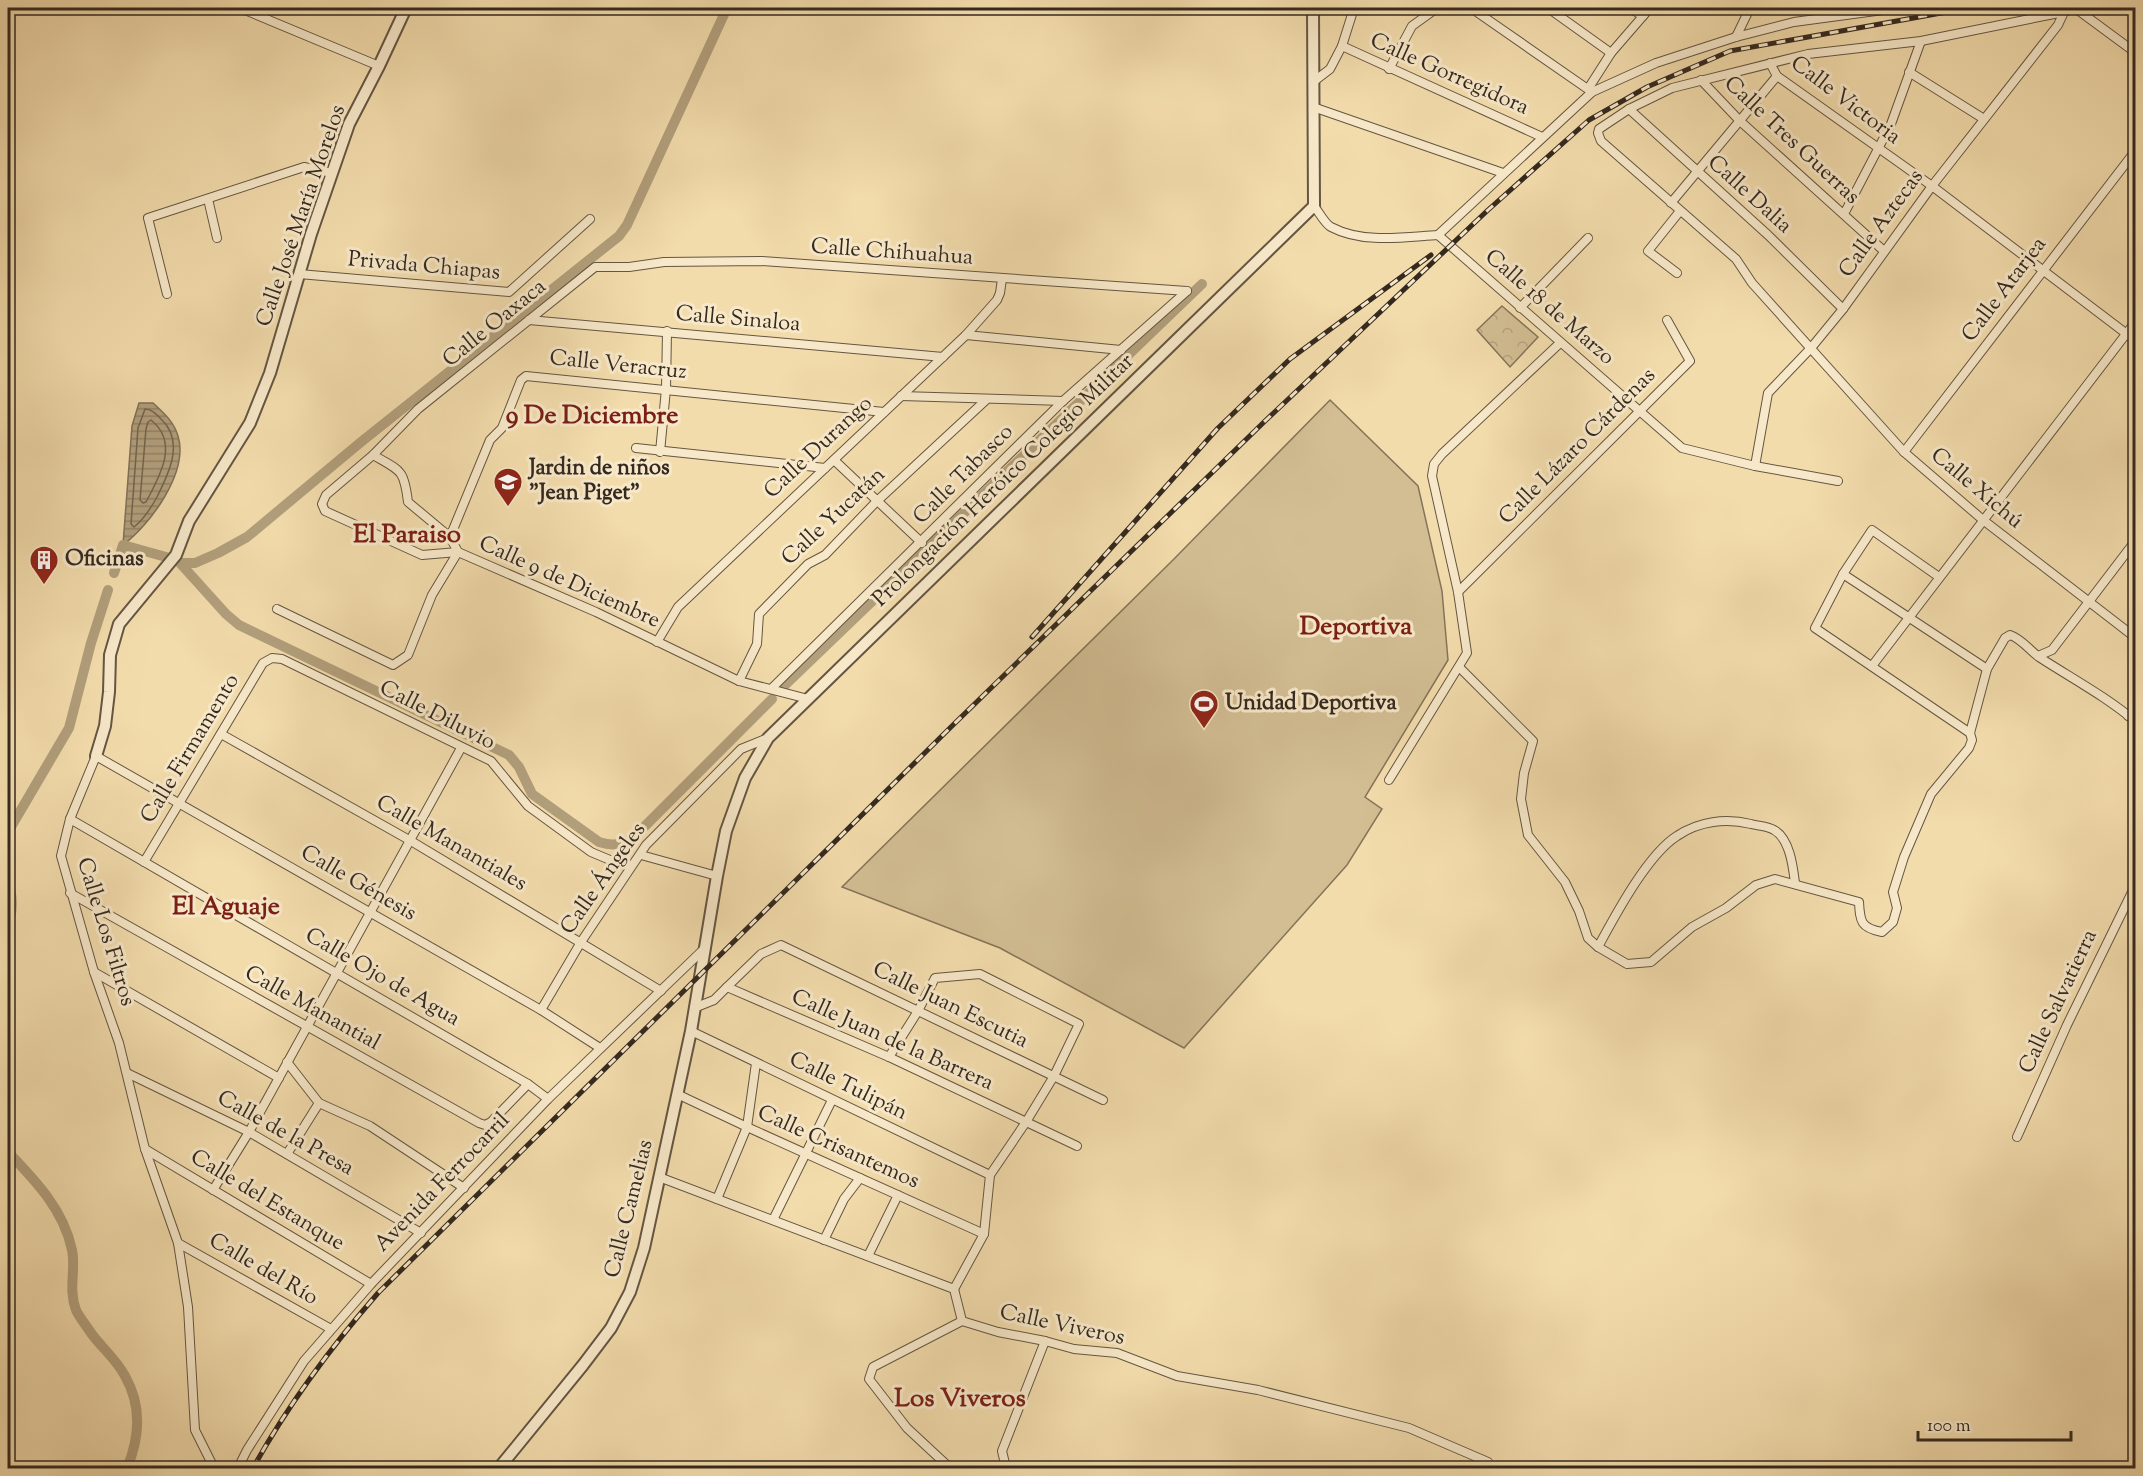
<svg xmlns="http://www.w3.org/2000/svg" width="2143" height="1476" viewBox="0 0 2143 1476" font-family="'Sorts Mill Goudy',serif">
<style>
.park{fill:url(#park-crowns);stroke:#84745a;stroke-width:1.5}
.garden{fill:#d3be94;stroke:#84745a;stroke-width:1.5}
.water{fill:url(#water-rules);stroke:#807057;stroke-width:1.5}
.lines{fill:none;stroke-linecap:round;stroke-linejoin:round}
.shore{stroke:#73644e;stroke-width:1.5}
.canal{stroke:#b29f7c;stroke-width:10}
.minor-casing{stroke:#645642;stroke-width:10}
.tertiary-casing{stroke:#645642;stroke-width:14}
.minor{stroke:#f7e8c9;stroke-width:8}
.tertiary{stroke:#f7e8c9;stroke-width:10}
.rail-casing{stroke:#34291f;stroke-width:5}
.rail{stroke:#f7e8c9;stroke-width:3;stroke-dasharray:9;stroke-linecap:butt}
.labels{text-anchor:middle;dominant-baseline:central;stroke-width:6;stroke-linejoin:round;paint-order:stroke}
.street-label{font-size:22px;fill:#34291f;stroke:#f7e8c9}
.poi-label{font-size:22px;font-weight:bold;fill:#34291f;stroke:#f7e8c9;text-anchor:start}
.quarter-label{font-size:26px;font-weight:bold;fill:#7a1f14;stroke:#f7e8c9}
</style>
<defs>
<pattern id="park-crowns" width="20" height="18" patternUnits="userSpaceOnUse" patternTransform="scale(1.5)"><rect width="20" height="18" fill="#d3be94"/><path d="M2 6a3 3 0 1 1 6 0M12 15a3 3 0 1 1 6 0" fill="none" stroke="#b6a37f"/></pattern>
<pattern id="water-rules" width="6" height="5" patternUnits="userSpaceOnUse" patternTransform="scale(1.5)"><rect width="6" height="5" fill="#b29f7c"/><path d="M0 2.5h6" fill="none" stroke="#928265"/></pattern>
</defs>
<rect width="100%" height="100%" fill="#f3dcac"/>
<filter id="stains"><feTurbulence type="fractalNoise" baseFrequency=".00333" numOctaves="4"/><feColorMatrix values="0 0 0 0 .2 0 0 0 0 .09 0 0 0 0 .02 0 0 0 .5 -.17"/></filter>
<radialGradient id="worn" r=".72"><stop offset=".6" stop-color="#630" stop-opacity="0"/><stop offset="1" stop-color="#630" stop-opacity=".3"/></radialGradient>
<path class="park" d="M 1502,306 L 1538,337 L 1510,367 L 1477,330 Z"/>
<path class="garden" d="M 1330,400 L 1418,486 L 1442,591 L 1448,660 L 1365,797 L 1382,809 L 1347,865 L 1184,1048 L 1000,948 L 842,887 L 1174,559 Z"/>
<path class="water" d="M 139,403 L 153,403 C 164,413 174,422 178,436 C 189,472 150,525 123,545 L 132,426 Z"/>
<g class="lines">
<g class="shore">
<path d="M 145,409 C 152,409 156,414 161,419 C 185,441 169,473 157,497 C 151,508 143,520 134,527 L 131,524 L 138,428 Z"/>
<path d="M 151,420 C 180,443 159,477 146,502 L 143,503 L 140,500 L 146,429 L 148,422 Z"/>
</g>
<g class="canal">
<path d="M 180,563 L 226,614 L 239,625 L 509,755 L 519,767 L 532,794 L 599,842 C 612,846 620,845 632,839 L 772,699"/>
<path d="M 181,563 L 195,563 L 218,553 L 247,537 L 361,442 L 619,236 L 627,225 L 727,8"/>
<path d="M 114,573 L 123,545 L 166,557"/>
<path d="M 783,687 L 1202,284"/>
<path d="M 8,832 L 69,728 L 91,643 L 108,590"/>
<path d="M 8,882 C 13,895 13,912 8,924"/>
<path d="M 8,1152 C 35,1180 64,1210 72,1250 C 76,1269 68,1289 76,1310 C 79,1317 86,1325 91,1333 C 101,1347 117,1360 125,1376 C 142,1406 140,1437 127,1468"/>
</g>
<g class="minor-casing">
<g id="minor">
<path d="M 240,8 L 379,66"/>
<path d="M 1471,8 L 1592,92"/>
<path d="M 1548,8 L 1611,53"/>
<path d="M 1630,8 L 1643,16"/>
<path d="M 2073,8 L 2064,12 L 1921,41 L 1808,54 L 1672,88 L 1629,109 L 1599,129 L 1598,133 L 1601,141 L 1736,259 L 1752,283 L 1904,452 L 1983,520 L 2136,638"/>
<path d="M 2075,8 L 2136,53"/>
<path d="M 1736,37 L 1750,8"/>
<path d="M 1342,46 L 1542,137"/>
<path d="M 1770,63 L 1777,76 L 1932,186 L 2136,341"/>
<path d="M 1389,69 L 1412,26 L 1437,8"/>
<path d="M 1909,72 L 1984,119"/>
<path d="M 1701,80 L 1740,121 L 1884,251"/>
<path d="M 1313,82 L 1330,69 L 1342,46 L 1354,8"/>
<path d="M 1588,89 L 1611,53 L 1650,8"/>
<path d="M 1313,107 L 1503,173"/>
<path d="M 1629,109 L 1768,235 L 1843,309"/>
<path d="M 208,199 L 217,238"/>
<path d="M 1671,203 L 1777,76"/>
<path d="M 1314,206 C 1319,212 1325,224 1331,227 C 1363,244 1404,237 1438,235 L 1682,448 L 1755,466 L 1838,481"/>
<path d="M 1844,214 L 1891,124 L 1921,41"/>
<path d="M 1438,235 L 1592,92 L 1656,63 L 1736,37 L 1794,22 L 1898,8"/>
<path d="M 1677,273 L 1648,251 L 1680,211"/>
<path d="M 299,274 L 509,292 L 590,219"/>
<path d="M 167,294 L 148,218 L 304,167 L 332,173"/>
<path d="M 1520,308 L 1588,238"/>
<path d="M 529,320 L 943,357"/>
<path d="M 966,335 L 1121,350"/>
<path d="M 901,396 L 1063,401"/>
<path d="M 636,448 L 825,468"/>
<path d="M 660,452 L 666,389 L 667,331"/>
<path d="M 1904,452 L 2136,150"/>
<path d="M 373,455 C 401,471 404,469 408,502 L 450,537 L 458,552"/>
<path d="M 834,460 L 922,543"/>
<path d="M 1755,466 L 1768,393 L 1811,348 L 1843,309 L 1932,186 L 2058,25 L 2064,12"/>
<path d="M 450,537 L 490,440 L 502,428 L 521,380 L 526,376 L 884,412"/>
<path d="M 1843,574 L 1987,669"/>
<path d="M 1939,577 L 1872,530 L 1843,574 L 1815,628 L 1970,733"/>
<path d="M 1458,592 L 1690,361 L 1667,320"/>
<path d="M 277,609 L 393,665 L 408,655 L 432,595 L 458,552"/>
<path d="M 657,642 L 678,607 L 966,335 L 997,300 L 1000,293 L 1002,279"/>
<path d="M 2038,656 L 2052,650 L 2136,540"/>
<path d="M 1872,666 L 2136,321"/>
<path d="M 1459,667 L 1533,741 L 1524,773 L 1521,799 L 1528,835 L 1565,882 L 1579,911 L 1588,938 L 1598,947 L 1627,964 L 1651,962 L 1692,927 L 1726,908 L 1756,885 L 1775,879 L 1859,902 C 1860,922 1861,928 1882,932 L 1893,922 L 1897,908 L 1893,892 L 1904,857 L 1931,794 L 1969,748 L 1972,740 L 1970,733 L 1987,669 L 2005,638 L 2010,635 C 2022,639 2029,650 2039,657 C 2071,678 2107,697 2136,722"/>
<path d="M 739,681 L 757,644 L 759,614 L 808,564 L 825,555 L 876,502 L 986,400"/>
<path d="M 771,689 L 1063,401 L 1187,291"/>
<path d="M 808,699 L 739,681 L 596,612 L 458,552 L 422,555 L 325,511 L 322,504 L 326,495 L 373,455 L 418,409 L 595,267 L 629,267 L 664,262 L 762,261 L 1187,291"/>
<path d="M 2128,716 L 2136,706"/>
<path d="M 221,734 L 411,841 L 661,991"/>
<path d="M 1389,780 L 1467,653 L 1458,592 L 1432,476 L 1434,464 L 1442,454 L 1560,343"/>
<path d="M 70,819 L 528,1084 L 548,1099"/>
<path d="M 641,855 L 717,876"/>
<path d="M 144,862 L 263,663 L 272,658 L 282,659 L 491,761 L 528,806 L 591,852 L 617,863 L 631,866"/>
<path d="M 70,893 L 479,1123 L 485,1125 L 491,1122 L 528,1084"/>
<path d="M 1598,947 C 1615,916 1647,855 1677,836 C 1699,821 1726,818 1751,824 C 1758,826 1768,826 1774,830 C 1790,839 1793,867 1795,883"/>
<path d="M 94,972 L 279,1078"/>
<path d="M 727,987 L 761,954 L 781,945 L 1103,1100"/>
<path d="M 694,1008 L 714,1000 L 727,987 L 889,1057 L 1077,1146"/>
<path d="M 541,1010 L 581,942 L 646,845 L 741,749 L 768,738"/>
<path d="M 691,1031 L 990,1175"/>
<path d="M 889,1057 L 918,1011 L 935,978 L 980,974 L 1079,1024 L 1054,1076 L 1026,1122 L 990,1175 L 984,1234 L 954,1289"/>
<path d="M 287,1062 L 319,1103 L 370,1126 L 464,1188"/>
<path d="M 127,1073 L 249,1132 L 421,1233"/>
<path d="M 677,1094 L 747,1127 L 984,1234"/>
<path d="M 2017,1137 L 2067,1025 L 2136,884"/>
<path d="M 145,1149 L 371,1284"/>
<path d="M 287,1154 L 319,1103"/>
<path d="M 659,1177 L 954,1289 L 962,1321 L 998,1332 L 1045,1341 L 1074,1349 L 1117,1353 L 1177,1376 L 1258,1390 L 1409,1428 L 1488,1462"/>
<path d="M 213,1190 L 249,1132 L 461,748"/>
<path d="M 717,1199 L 747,1127 L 756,1063"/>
<path d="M 773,1220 L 832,1100"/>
<path d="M 824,1240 L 844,1199 L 860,1178"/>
<path d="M 178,1243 L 331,1329"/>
<path d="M 868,1256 L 898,1195"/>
<path d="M 502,1465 L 512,1468"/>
<path d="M 214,1468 L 195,1430 L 188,1307 L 178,1243 L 145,1149 L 119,1043 L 94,972 L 61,856 L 70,819 L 96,756 L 541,1010 L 600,1048"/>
<path d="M 238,1468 L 247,1450 L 304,1361 L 371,1284 L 548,1099 L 705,948"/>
<path d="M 950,1468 L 907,1428 L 869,1379 L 873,1367 L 962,1321"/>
<path d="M 1006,1468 L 1002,1451 L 1045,1341"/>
</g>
</g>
<g class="tertiary-casing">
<g id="tertiary">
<path d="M 96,756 L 105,726 L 109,692 L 110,655 L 119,624 L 176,555 L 189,521 L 250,423 L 270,373 L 311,234 L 349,124 L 379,66 L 406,8"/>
<path d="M 499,1468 L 583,1365 L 611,1328 L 630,1292 L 644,1248 L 691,1031 L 717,876 L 726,831 L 745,778 L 768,738 L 1314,206 L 1313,8"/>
</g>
</g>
<use href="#minor" class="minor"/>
<use href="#tertiary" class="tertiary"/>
<g class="rail-casing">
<g id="rail">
<path d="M 1032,637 L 1218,428 L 1290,359 L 1431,255"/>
<path d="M 253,1468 C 288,1405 330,1348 378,1293 L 954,724 L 1264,422 L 1488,210 L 1589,120 L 1647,87 L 1730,51 L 1969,8"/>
</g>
</g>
<use href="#rail" class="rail"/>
</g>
<defs>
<g id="school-pin" transform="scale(1.5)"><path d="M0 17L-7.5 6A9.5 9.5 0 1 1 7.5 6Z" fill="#8f2418" stroke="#f7e8c9"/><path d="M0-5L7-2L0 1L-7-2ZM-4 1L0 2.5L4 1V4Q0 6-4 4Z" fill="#fff"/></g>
<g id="building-pin" transform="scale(1.5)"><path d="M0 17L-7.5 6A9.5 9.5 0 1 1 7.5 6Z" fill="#8f2418" stroke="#f7e8c9"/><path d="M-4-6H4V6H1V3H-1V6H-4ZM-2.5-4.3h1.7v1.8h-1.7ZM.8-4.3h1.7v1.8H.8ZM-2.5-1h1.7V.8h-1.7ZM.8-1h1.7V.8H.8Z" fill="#fff"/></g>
<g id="stadium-pin" transform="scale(1.5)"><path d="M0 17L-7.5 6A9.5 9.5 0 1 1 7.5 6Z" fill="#8f2418" stroke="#f7e8c9"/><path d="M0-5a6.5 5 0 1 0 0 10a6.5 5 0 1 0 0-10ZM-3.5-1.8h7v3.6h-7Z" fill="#fff"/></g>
</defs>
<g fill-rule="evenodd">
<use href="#school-pin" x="508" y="482"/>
<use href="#building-pin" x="44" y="560"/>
<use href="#stadium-pin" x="1204" y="704"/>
</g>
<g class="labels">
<g class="street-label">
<text transform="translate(1449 75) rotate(24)">Calle Gorregidora</text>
<text transform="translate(1845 101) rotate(37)">Calle Victoria</text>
<text transform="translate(1791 141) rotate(43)">Calle Tres Guerras</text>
<text transform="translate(1749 195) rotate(42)">Calle Dalia</text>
<text transform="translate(302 216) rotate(-71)">Calle José María Morelos</text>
<text transform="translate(1882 224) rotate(-54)">Calle Aztecas</text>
<text transform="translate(892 253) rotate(4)">Calle Chihuahua</text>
<text transform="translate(424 267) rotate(5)">Privada Chiapas</text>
<text transform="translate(2005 290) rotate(-53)">Calle Atarjea</text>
<text transform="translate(1549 308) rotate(41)">Calle 18 de Marzo</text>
<text transform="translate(738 320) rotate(5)">Calle Sinaloa</text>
<text transform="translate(495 324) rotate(-39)">Calle Oaxaca</text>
<text transform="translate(618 366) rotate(6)">Calle Veracruz</text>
<text transform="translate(1578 447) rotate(-45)">Calle Lázaro Cárdenas</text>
<text transform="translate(819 448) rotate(-43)">Calle Durango</text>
<text transform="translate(964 475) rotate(-45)">Calle Tabasco</text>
<text transform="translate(1004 481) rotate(-44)">Prolongación Heróico Colegio Militar</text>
<text transform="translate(1976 489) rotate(40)">Calle Xichú</text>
<text transform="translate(834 517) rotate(-43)">Calle Yucatán</text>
<text transform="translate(569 583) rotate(24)">Calle 9 de Diciembre</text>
<text transform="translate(437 716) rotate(27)">Calle Diluvio</text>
<text transform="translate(191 749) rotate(-59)">Calle Firmamento</text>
<text transform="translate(451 844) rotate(30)">Calle Manantiales</text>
<text transform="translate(604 879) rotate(-55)">Calle Ángeles</text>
<text transform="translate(358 884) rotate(30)">Calle Génesis</text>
<text transform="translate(105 932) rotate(73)">Calle Los Filtros</text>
<text transform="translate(382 978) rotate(30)">Calle Ojo de Agua</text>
<text transform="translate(2059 1002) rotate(-65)">Calle Salvatierra</text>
<text transform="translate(950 1006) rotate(26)">Calle Juan Escutia</text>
<text transform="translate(312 1009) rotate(29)">Calle Manantial</text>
<text transform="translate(892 1041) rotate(24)">Calle Juan de la Barrera</text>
<text transform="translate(848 1087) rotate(26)">Calle Tulipán</text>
<text transform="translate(285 1134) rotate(29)">Calle de la Presa</text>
<text transform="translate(838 1148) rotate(24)">Calle Crisantemos</text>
<text transform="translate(443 1183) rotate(-46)">Avenida Ferrocarril</text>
<text transform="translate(267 1201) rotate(31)">Calle del Estanque</text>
<text transform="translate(630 1209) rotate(-76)">Calle Camelias</text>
<text transform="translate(263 1270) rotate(30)">Calle del Río</text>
<text transform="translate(1062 1326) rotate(12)">Calle Viveros</text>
</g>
<g class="poi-label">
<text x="529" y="469">Jardin de niños<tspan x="529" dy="25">"Jean Piget"</tspan></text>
<text x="65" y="560">Oficinas</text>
<text x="1225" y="704">Unidad Deportiva</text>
</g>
<g class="quarter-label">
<text x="592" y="416">9 De Diciembre</text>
<text x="407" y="535">El Paraiso</text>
<text x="1356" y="627">Deportiva</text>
<text x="226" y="907">El Aguaje</text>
<text x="960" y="1399">Los Viveros</text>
</g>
</g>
<rect width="2143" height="1476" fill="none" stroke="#f3dcac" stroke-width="30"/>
<rect x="9" y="9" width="2125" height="1458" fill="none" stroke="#34291f" stroke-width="3"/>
<rect x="15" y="15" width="2113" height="1446" fill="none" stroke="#34291f" stroke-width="1.5"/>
<path d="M1918 1431v9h153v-9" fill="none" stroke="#34291f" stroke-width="3"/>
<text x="1927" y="1431" font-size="18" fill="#34291f" stroke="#f7e8c9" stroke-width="4.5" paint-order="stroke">100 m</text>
<rect width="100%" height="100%" filter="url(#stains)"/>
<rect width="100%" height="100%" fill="url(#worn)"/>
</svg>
